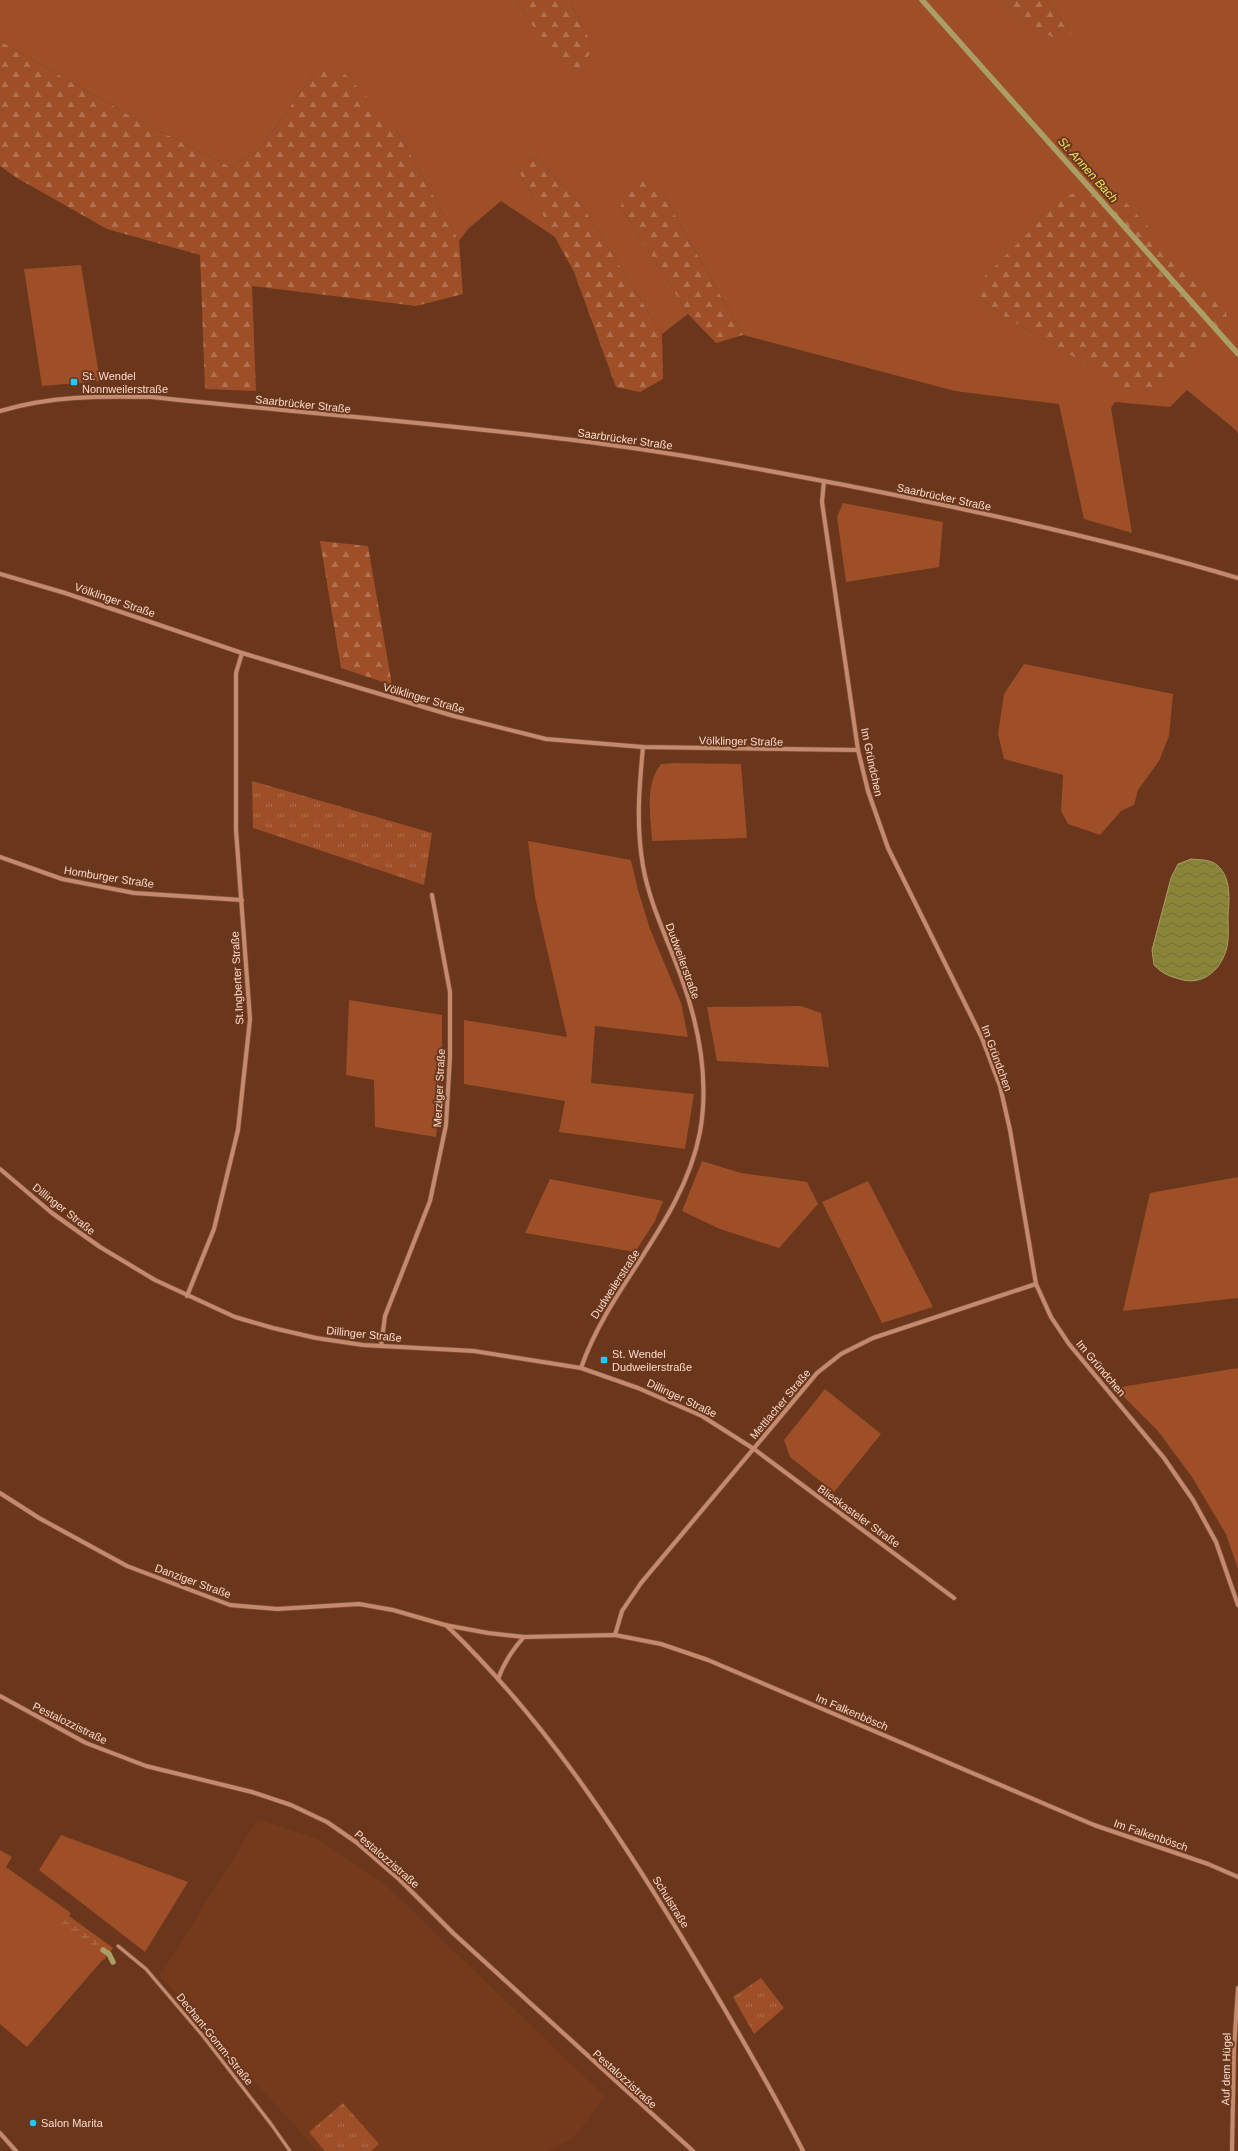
<svg xmlns="http://www.w3.org/2000/svg" width="1238" height="2151" viewBox="0 0 1238 2151" font-family="Helvetica,sans-serif">
<style>
.built{fill:#753a1c}
.green{fill:#9e4f28;fill-rule:evenodd}
.forest{fill:url(#forest-firs)}
.wetland{fill:url(#wetland-marsh)}
.park{fill:url(#park-tufts)}
.water{fill:url(#water-waves);stroke:#ab9e64}
.lines{fill:none;stroke-linecap:round;stroke-linejoin:round}
.stream{stroke:#ab9e64;stroke-width:5.5}
.service-casing{stroke:#7d5139;stroke-width:4.5}
.minor-casing{stroke:#7d5139;stroke-width:5.5}
.service{stroke:#c58a6e;stroke-width:3}
.minor{stroke:#c58a6e;stroke-width:4}
.poi-dot{fill:#1dc9fd;stroke:#6a361c;stroke-width:1.5}
.labels{text-anchor:middle;dominant-baseline:central;stroke-width:4;stroke-linejoin:round;paint-order:stroke}
.poi-label{font-size:11px;fill:#fbdbcc;stroke:#6a361c;text-anchor:start}
.street-label{font-size:11px;fill:#fbdbcc;stroke:#6a361c}
.water-label{font-size:12px;font-style:italic;fill:#eae15a;stroke:#6a361c}
</style>
<defs>
<pattern id="forest-firs" width="22" height="20" patternUnits="userSpaceOnUse"><rect width="22" height="20" fill="#9e4f28"/><path d="M5 1l3.5 6h-7zM16 11l3.5 6h-7z" fill="#b17050"/></pattern>
<pattern id="wetland-marsh" width="20" height="14" patternUnits="userSpaceOnUse"><rect width="20" height="14" fill="#9e4f28"/><path d="M1 5h8M5 5V1M11 12h8M15 12V8" fill="none" stroke="#b17050"/></pattern>
<pattern id="park-tufts" width="24" height="20" patternUnits="userSpaceOnUse"><rect width="24" height="20" fill="#9e4f28"/><path d="M3 7l-1-3M5 7V3M7 7l1-3M15 17l-1-3M17 17v-4M19 17l1-3" fill="none" stroke="#b17050"/></pattern>
<pattern id="water-waves" width="16" height="10" patternUnits="userSpaceOnUse"><rect width="16" height="10" fill="#898438"/><path d="M0 5q4-4 8 0t8 0" fill="none" stroke="#736d3a"/></pattern>
</defs>
<rect width="100%" height="100%" fill="#6a361c"/>
<path class="built" d="M 258,1819 L 318,1839 L 387,1886 L 605,2097 L 574,2138 L 548,2151 L 317,2151 L 160,1976 Z"/>
<g class="green">
<path d="M 0,0 L 517,0 L 536,31 L 594,48 L 569,0 L 1003,0 L 1033,28 L 1072,32 L 1046,0 L 1238,0 L 1238,435 L 1237,431 L 1187,390 L 1170,407 L 1115,402 L 1111,408 L 1132,533 L 1084,519 L 1059,404 L 955,391 L 743,335 L 664,196 L 621,207 L 688,314 L 662,334 L 581,204 L 536,157 L 517,168 L 555,237 L 501,201 L 468,229 L 459,241 L 395,127 L 317,69 L 259,150 L 231,167 L 132,117 L 0,41 ZM 982,299 L 1128,388 L 999,313 Z"/>
<path d="M 81,265 L 100,381 L 42,386 L 24,269 Z"/>
<path d="M 843,503 L 943,522 L 939,567 L 846,582 L 837,517 Z"/>
<path d="M 1024,664 L 1173,694 L 1169,736 L 1159,761 L 1138,790 L 1134,805 L 1121,811 L 1100,835 L 1068,824 L 1061,811 L 1063,775 L 1004,759 L 998,734 L 1004,694 Z"/>
<path d="M 674,763 L 741,764 L 747,838 L 652,841 C 651,815 644,786 661,764 Z"/>
<path d="M 528,841 L 631,860 L 638,890 L 650,929 L 681,1003 L 688,1037 L 595,1026 L 591,1083 L 694,1094 L 685,1149 L 559,1132 L 565,1101 L 464,1084 L 464,1020 L 567,1037 L 535,897 Z"/>
<path d="M 349,1000 L 442,1015 L 442,1071 L 436,1137 L 375,1127 L 374,1080 L 346,1075 Z"/>
<path d="M 801,1006 L 821,1013 L 829,1067 L 717,1061 L 707,1007 Z"/>
<path d="M 702,1161 L 741,1173 L 807,1182 L 818,1204 L 779,1248 L 720,1229 L 682,1211 Z"/>
<path d="M 1238,1177 L 1238,1298 L 1123,1311 L 1150,1193 Z"/>
<path d="M 550,1179 L 663,1201 L 655,1221 L 635,1252 L 525,1233 Z"/>
<path d="M 868,1181 L 933,1307 L 882,1323 L 822,1202 Z"/>
<path d="M 1238,1368 L 1238,1569 L 1226,1534 L 1192,1477 L 1158,1431 L 1115,1388 Z"/>
<path d="M 825,1389 L 881,1434 L 834,1492 L 790,1457 L 784,1440 Z"/>
<path d="M 61,1835 L 188,1882 L 145,1952 L 39,1870 Z"/>
<path d="M 0,1850 L 12,1857 L 6,1867 L 71,1913 L 69,1916 L 113,1948 L 27,2047 L 0,2024 Z"/>
</g>
<g class="forest">
<path d="M 517,0 L 569,0 L 594,48 L 576,73 L 536,31 Z"/>
<path d="M 1003,0 L 1046,0 L 1072,32 L 1063,42 L 1033,28 Z"/>
<path d="M 0,41 L 132,117 L 231,167 L 259,150 L 317,69 L 339,68 L 395,127 L 459,241 L 463,294 L 416,306 L 252,286 L 256,391 L 205,389 L 200,255 L 107,229 L 17,178 L 0,166 Z"/>
<path d="M 536,157 L 581,204 L 662,334 L 663,379 L 640,392 L 616,387 L 574,272 L 517,168 Z"/>
<path d="M 628,177 L 644,180 L 664,196 L 743,335 L 716,343 L 688,314 L 621,207 Z"/>
<path d="M 1103,178 L 1226,310 L 1227,327 L 1161,387 L 1127,388 L 999,313 L 982,299 L 977,284 L 1062,199 Z"/>
<path d="M 320,541 L 368,546 L 392,685 L 341,668 Z"/>
</g>
<path class="wetland" d="M 68,1916 L 113,1948 L 104,1960 L 59,1928 Z"/>
<g class="park">
<path d="M 252,781 L 432,833 L 424,885 L 253,828 Z"/>
<path d="M 761,1978 L 784,2008 L 754,2034 L 733,1997 Z"/>
<path d="M 343,2103 L 379,2144 L 371,2151 L 325,2151 L 309,2132 Z"/>
</g>
<path class="water" d="M 1191,859 C 1199,860 1210,859 1217,865 C 1232,878 1229,900 1228,917 C 1228,926 1229,938 1227,947 C 1222,968 1205,985 1183,980 C 1169,976 1164,975 1154,965 L 1152,950 L 1171,878 L 1178,864 Z"/>
<g class="lines">
<g class="stream">
<path d="M 922,0 L 1238,354"/>
<path d="M 103,1950 L 109,1954 L 113,1962"/>
</g>
<g class="service-casing">
<path id="service" d="M 118,1946 L 146,1969 L 203,2036 L 271,2124 L 290,2151"/>
</g>
<g class="minor-casing">
<g id="minor">
<path d="M 0,411 C 51,396 98,396 151,397 C 301,413 453,424 603,444 C 689,455 775,472 860,488 C 987,513 1114,541 1238,578"/>
<path d="M 824,481 L 822,502 L 858,750 L 868,791 L 888,848 L 982,1038 L 1000,1086 L 1010,1130 L 1036,1284 L 1051,1317 L 1069,1344 L 1164,1458 L 1193,1500 L 1216,1542 L 1238,1605"/>
<path d="M 0,574 L 65,593 L 242,653 L 454,716 L 546,739 L 643,747 L 858,750"/>
<path d="M 0,857 L 62,879 L 134,893 L 242,900"/>
<path d="M 0,1169 L 52,1213 L 100,1247 L 155,1280 L 235,1317 L 273,1328 L 316,1338 L 363,1345 L 474,1351 L 581,1368 L 638,1388 L 702,1416 L 754,1449 L 954,1598"/>
<path d="M 187,1296 L 214,1229 L 238,1130 L 250,1019 L 236,830 L 236,673 L 242,653"/>
<path d="M 381,1346 L 385,1316 L 430,1201 L 446,1125 L 450,1057 L 450,992 L 432,895"/>
<path d="M 581,1368 C 610,1284 683,1222 700,1132 C 709,1082 699,1027 682,979 C 669,942 650,906 643,866 C 636,825 639,789 643,747"/>
<path d="M 0,1493 L 39,1518 L 127,1566 L 230,1605 L 277,1609 L 359,1604 L 393,1610 L 445,1625 L 488,1633 L 524,1637 L 615,1635 L 661,1644 L 708,1660 L 1094,1825 L 1208,1864 L 1238,1877"/>
<path d="M 446,1625 C 543,1718 611,1822 681,1936 C 724,2007 766,2078 803,2151"/>
<path d="M 615,1635 L 622,1611 L 641,1583 L 817,1373 L 841,1354 L 873,1338 L 1036,1284"/>
<path d="M 498,1679 C 504,1663 512,1650 524,1637"/>
<path d="M 0,1696 L 86,1743 L 146,1766 L 252,1792 L 291,1805 L 327,1822 L 356,1842 L 400,1880 L 453,1933 L 693,2151"/>
<path d="M 0,2133 L 16,2151"/>
<path d="M 1232,2151 L 1234,2048 L 1238,1988"/>
</g>
</g>
<use href="#service" class="service"/>
<use href="#minor" class="minor"/>
</g>
<g class="poi-dot">
<rect x="70" y="378" width="8" height="8" rx="2"/>
<rect x="600" y="1356" width="8" height="8" rx="2"/>
<circle cx="33" cy="2123" r="4"/>
</g>
<g class="labels">
<g class="poi-label">
<text x="82" y="376">St. Wendel<tspan x="82" dy="13">Nonnweilerstraße</tspan></text>
<text x="612" y="1354">St. Wendel<tspan x="612" dy="13">Dudweilerstraße</tspan></text>
<text x="41" y="2123">Salon Marita</text>
</g>
<g class="street-label">
<text transform="translate(303 404) rotate(6)">Saarbrücker Straße</text>
<text transform="translate(625 439) rotate(8)">Saarbrücker Straße</text>
<text transform="translate(944 497) rotate(12)">Saarbrücker Straße</text>
<text transform="translate(115 600) rotate(19)">Völklinger Straße</text>
<text transform="translate(424 698) rotate(16)">Völklinger Straße</text>
<text transform="translate(741 741) rotate(1)">Völklinger Straße</text>
<text transform="translate(872 762) rotate(78)">Im Gründchen</text>
<text transform="translate(109 877) rotate(9)">Homburger Straße</text>
<text transform="translate(683 961) rotate(70)">Dudweilerstraße</text>
<text transform="translate(237 978) rotate(-93)">St.Ingberter Straße</text>
<text transform="translate(997 1058) rotate(70)">Im Gründchen</text>
<text transform="translate(439 1088) rotate(-87)">Merziger Straße</text>
<text transform="translate(64 1209) rotate(38)">Dillinger Straße</text>
<text transform="translate(615 1284) rotate(-57)">Dudweilerstraße</text>
<text transform="translate(364 1334) rotate(6)">Dillinger Straße</text>
<text transform="translate(1101 1368) rotate(50)">Im Gründchen</text>
<text transform="translate(682 1398) rotate(25)">Dillinger Straße</text>
<text transform="translate(780 1404) rotate(-50)">Mettlacher Straße</text>
<text transform="translate(859 1516) rotate(36)">Blieskasteler Straße</text>
<text transform="translate(193 1581) rotate(20)">Danziger Straße</text>
<text transform="translate(852 1712) rotate(23)">Im Falkenbösch</text>
<text transform="translate(70 1723) rotate(26)">Pestalozzistraße</text>
<text transform="translate(1151 1835) rotate(19)">Im Falkenbösch</text>
<text transform="translate(387 1859) rotate(41)">Pestalozzistraße</text>
<text transform="translate(671 1902) rotate(58)">Schulstraße</text>
<text transform="translate(215 2039) rotate(51)">Dechant-Gomm-Straße</text>
<text transform="translate(1226 2069) rotate(-89)">Auf dem Hügel</text>
<text transform="translate(625 2079) rotate(42)">Pestalozzistraße</text>
</g>
<g class="water-label">
<text transform="translate(1088 170) rotate(48)">St. Annen Bach</text>
</g>
</g>
</svg>
